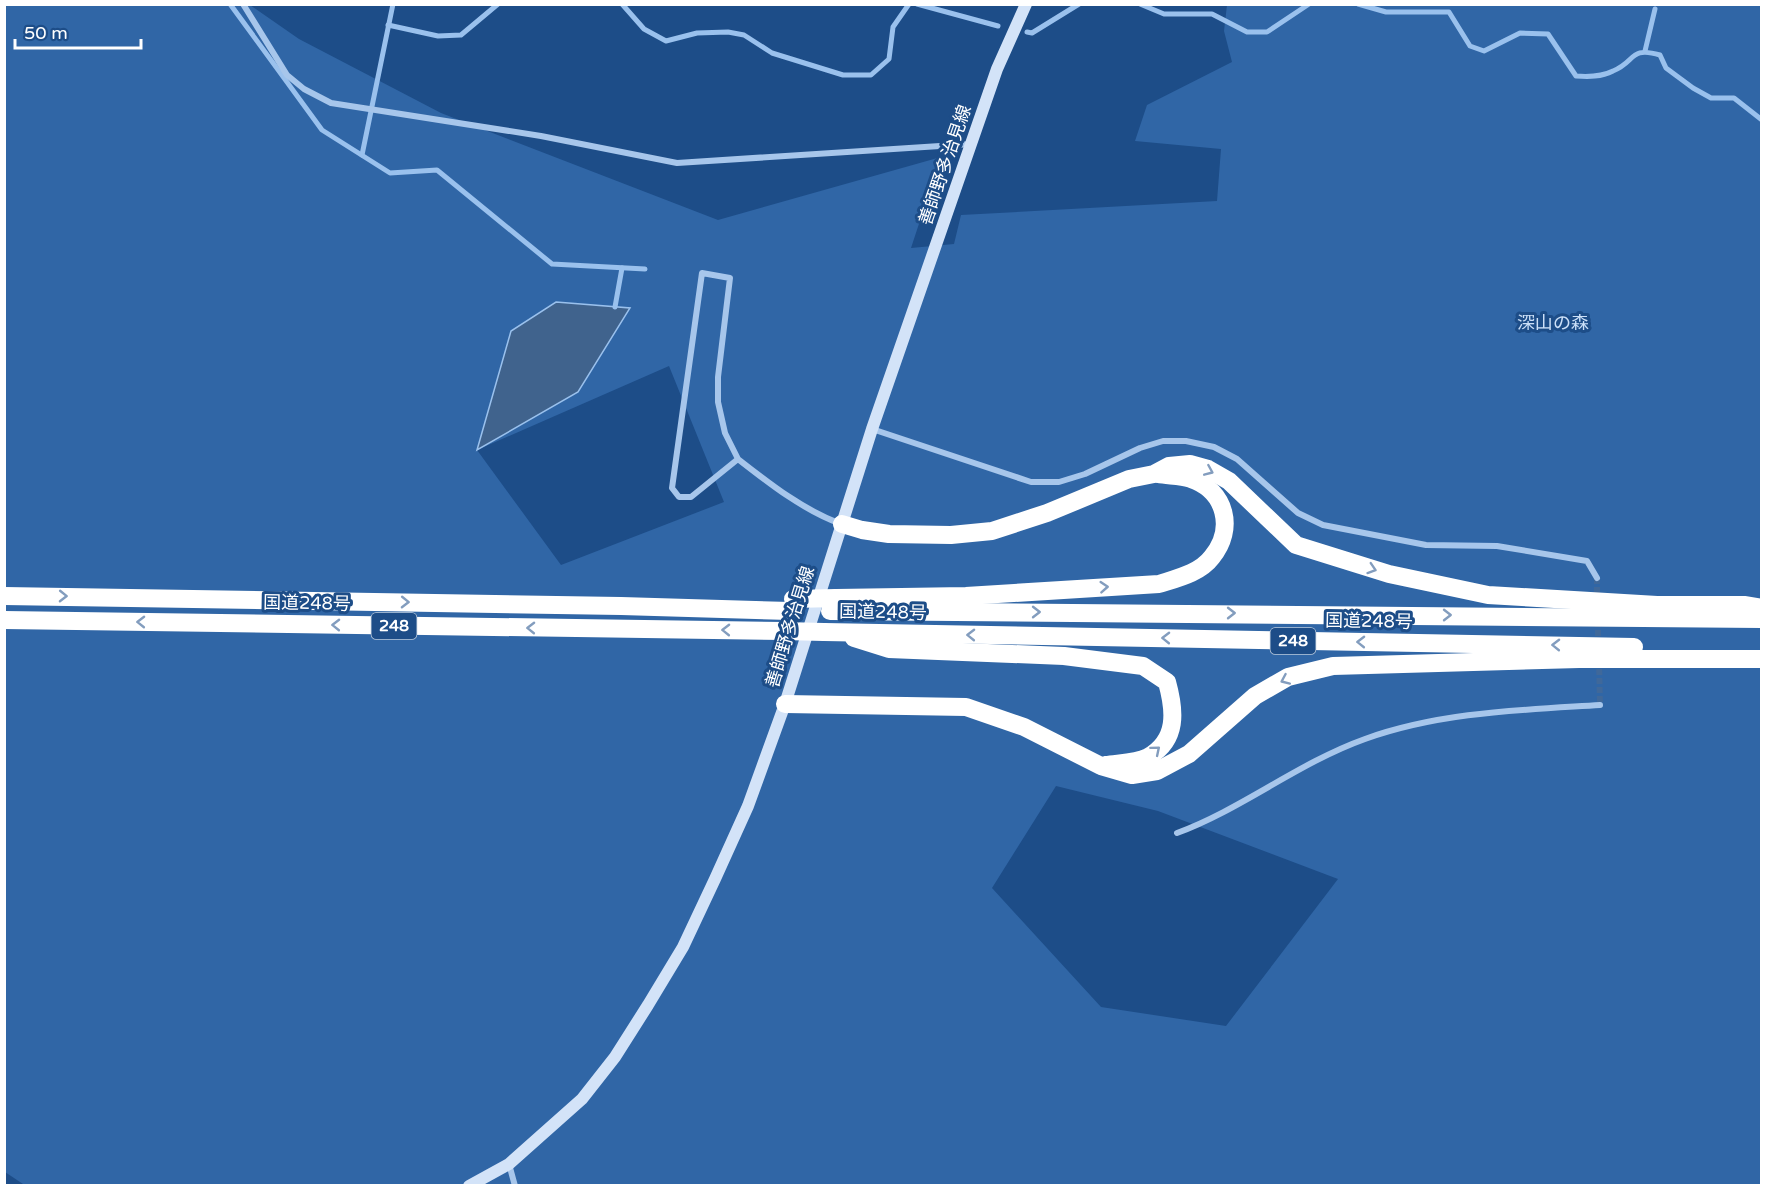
<svg xmlns="http://www.w3.org/2000/svg" width="1766" height="1190" viewBox="0 0 1766 1190" font-family="'Varela Round','Noto Sans JP',sans-serif">
<style>
.green{fill:#3066a6;fill-rule:evenodd}
.water{fill:#40638d;stroke:#9ac1ed;stroke-width:1.5}
.lines{fill:none;stroke-linecap:round;stroke-linejoin:round}
.stream{stroke:#9ac1ed;stroke-width:5}
.street-tunnel{stroke:#3f689a;stroke-width:6;stroke-dasharray:6 3;stroke-linecap:butt}
.street{stroke:#a7c6eb;stroke-width:6}
.secondary{stroke:#d3e3f8;stroke-width:12}
.highway{stroke:#fff;stroke-width:18}
.highway-bridge{stroke:#fff;stroke-width:18}
.oneway{stroke:#839dbe}
.labels{text-anchor:middle;dominant-baseline:central;stroke-width:6;stroke-linejoin:round;paint-order:stroke}
.shield{fill:#1d4d88;stroke:#bbcadb;stroke-width:1.5}
.shield-label{font-size:16px;font-weight:bold;fill:#fff}
.street-label{font-size:18px;fill:#fff;stroke:#1d4d88}
.park-label{font-size:18px;fill:#cce0f8;stroke:#1d4d88}
</style>
<rect width="100%" height="100%" fill="#1d4d88"/>
<path class="green" d="M 4,5 L 250,5 L 299,39 L 441,113 L 718,220 L 941,157 L 911,248 L 954,244 L 961,215 L 1217,201 L 1221,149 L 1135,141 L 1147,105 L 1232,62 L 1224,31 L 1227,5 L 1761,5 L 1761,1185 L 26,1186 L 5,1172 ZM 669,366 L 724,502 L 561,565 L 477,450 ZM 1056,786 L 1158,811 L 1338,879 L 1226,1026 L 1101,1007 L 992,888 Z"/>
<path class="water" d="M 556,302 L 630,308 L 578,392 L 477,450 L 511,331 Z"/>
<g class="lines">
<g class="stream">
<path d="M 230,4 L 322,130 L 390,173 L 437,170 L 552,264 L 645,269"/>
<path d="M 622,4 L 644,29 L 666,41 L 697,33 L 728,32 L 744,35 L 772,53 L 843,75 L 871,75 L 889,59 L 893,27 L 909,4"/>
<path d="M 917,4 L 998,26"/>
<path d="M 1140,4 L 1164,14 L 1212,14 L 1247,32 L 1267,32 L 1309,4"/>
<path d="M 1358,4 L 1386,12 L 1449,12 L 1470,46 L 1484,51 L 1520,33 L 1548,34 L 1576,76 C 1589,77 1601,77 1613,71 C 1636,62 1629,46 1660,55 L 1666,68 L 1693,88 L 1711,98 L 1734,98 L 1762,120"/>
<path d="M 388,25 L 438,36 L 461,35 L 498,4"/>
<path d="M 1027,32 L 1032,33 L 1079,4"/>
<path d="M 1645,51 L 1655,9"/>
<path d="M 362,155 L 393,4"/>
<path d="M 615,307 L 622,268"/>
</g>
<g class="street-tunnel">
<path d="M 1597,578 L 1597,599"/>
<path d="M 1598,621 L 1598,644"/>
<path d="M 1599,660 L 1600,705"/>
</g>
<g class="street">
<path d="M 243,4 L 287,75 L 304,89 L 331,103 L 541,136 L 677,163 L 971,144"/>
<path d="M 872,429 L 1031,482 L 1059,482 L 1085,474 L 1140,448 L 1163,441 L 1186,441 L 1214,447 L 1237,459 L 1298,513 L 1323,525 L 1426,545 L 1497,546 L 1587,561 L 1597,578"/>
<path d="M 738,459 L 725,433 L 718,402 L 718,377 L 730,278 L 702,273 L 672,488 L 679,497 L 691,497 L 738,459 C 770,484 803,510 841,524"/>
<path d="M 1177,833 C 1242,809 1298,763 1365,739 C 1440,712 1521,710 1600,705"/>
<path d="M 509,1164 L 515,1186"/>
</g>
<path class="secondary" d="M 469,1186 L 509,1164 L 582,1099 L 615,1057 L 648,1005 L 683,947 L 715,879 L 748,806 L 785,704 L 872,429 L 997,69 L 1026,4"/>
<g class="highway">
<path d="M 842,524 L 862,530 L 889,534 L 951,535 L 992,531 L 1047,513 L 1129,479 L 1154,474 L 1169,466 L 1190,464 L 1208,469 L 1229,481 L 1296,545 L 1389,574 L 1488,595 L 1657,605 L 1744,605 L 1762,608"/>
<path d="M 4,596 L 621,606 L 790,611"/>
<path d="M 836,598 L 966,596 L 1159,584 C 1178,578 1200,573 1212,557 C 1235,529 1226,491 1191,479 C 1181,475 1169,476 1158,474"/>
<path d="M 830,611 L 1762,619"/>
<path d="M 4,620 L 784,631"/>
<path d="M 824,632 L 1634,647"/>
<path d="M 854,638 L 889,649 L 1064,656 L 1143,666 L 1167,682 C 1175,711 1178,740 1148,757 C 1137,763 1118,763 1106,765"/>
<path d="M 785,704 L 966,707 L 1024,727 L 1101,766 L 1132,775 L 1157,771 L 1189,754 L 1255,696 L 1288,677 L 1333,666 L 1579,659 L 1762,659"/>
</g>
<g class="highway-bridge">
<path d="M 793,599 L 836,598"/>
<path d="M 784,631 L 824,632"/>
</g>
</g>
<defs><path id="oneway-chevron" d="M-2-3.5L2.5 0L-2 3.5" fill="none" stroke-width="1.6" stroke-linecap="round" stroke-linejoin="round" transform="scale(1.5)"/></defs>
<g class="oneway">
<use href="#oneway-chevron" transform="translate(1209 471) rotate(23)"/>
<use href="#oneway-chevron" transform="translate(1372 569) rotate(18)"/>
<use href="#oneway-chevron" transform="translate(1104 587) rotate(-4)"/>
<use href="#oneway-chevron" transform="translate(63 596) rotate(1)"/>
<use href="#oneway-chevron" transform="translate(405 602) rotate(1)"/>
<use href="#oneway-chevron" transform="translate(1036 612)"/>
<use href="#oneway-chevron" transform="translate(1231 613)"/>
<use href="#oneway-chevron" transform="translate(1447 615)"/>
<use href="#oneway-chevron" transform="translate(141 622) rotate(-179)"/>
<use href="#oneway-chevron" transform="translate(336 625) rotate(-179)"/>
<use href="#oneway-chevron" transform="translate(531 628) rotate(-179)"/>
<use href="#oneway-chevron" transform="translate(726 630) rotate(-179)"/>
<use href="#oneway-chevron" transform="translate(971 635) rotate(-179)"/>
<use href="#oneway-chevron" transform="translate(1166 638) rotate(-179)"/>
<use href="#oneway-chevron" transform="translate(1361 642) rotate(-179)"/>
<use href="#oneway-chevron" transform="translate(1556 645) rotate(-179)"/>
<use href="#oneway-chevron" transform="translate(1285 680) rotate(156)"/>
<use href="#oneway-chevron" transform="translate(1156 750) rotate(-40)"/>
</g>
<g class="labels">
<g class="shield">
<rect x="371.5" y="613" width="45" height="26" rx="4.5"/>
<rect x="1270.5" y="628" width="45" height="26" rx="4.5"/>
</g>
<g class="shield-label">
<text x="394" y="626">248</text>
<text x="1293" y="641">248</text>
</g>
<g class="street-label">
<text transform="translate(945 165) rotate(-71)">善師野多治見線</text>
<text transform="translate(307 603) rotate(1)">国道248号</text>
<text transform="translate(883 612) rotate(1)">国道248号</text>
<text transform="translate(1369 621) rotate(1)">国道248号</text>
<text transform="translate(790 627) rotate(-73)">善師野多治見線</text>
</g>
<g class="park-label">
<text x="1553" y="323">深山の森</text>
</g>
</g>
<rect width="1766" height="1190" fill="none" stroke="#ffffff" stroke-width="12"/>
<path d="M15 39v9h126v-9" fill="none" stroke="#ffffff" stroke-width="3"/>
<text x="24" y="39" font-size="18" fill="#ffffff" stroke="#1d4d88" stroke-width="4.5" paint-order="stroke">50 m</text>
</svg>
